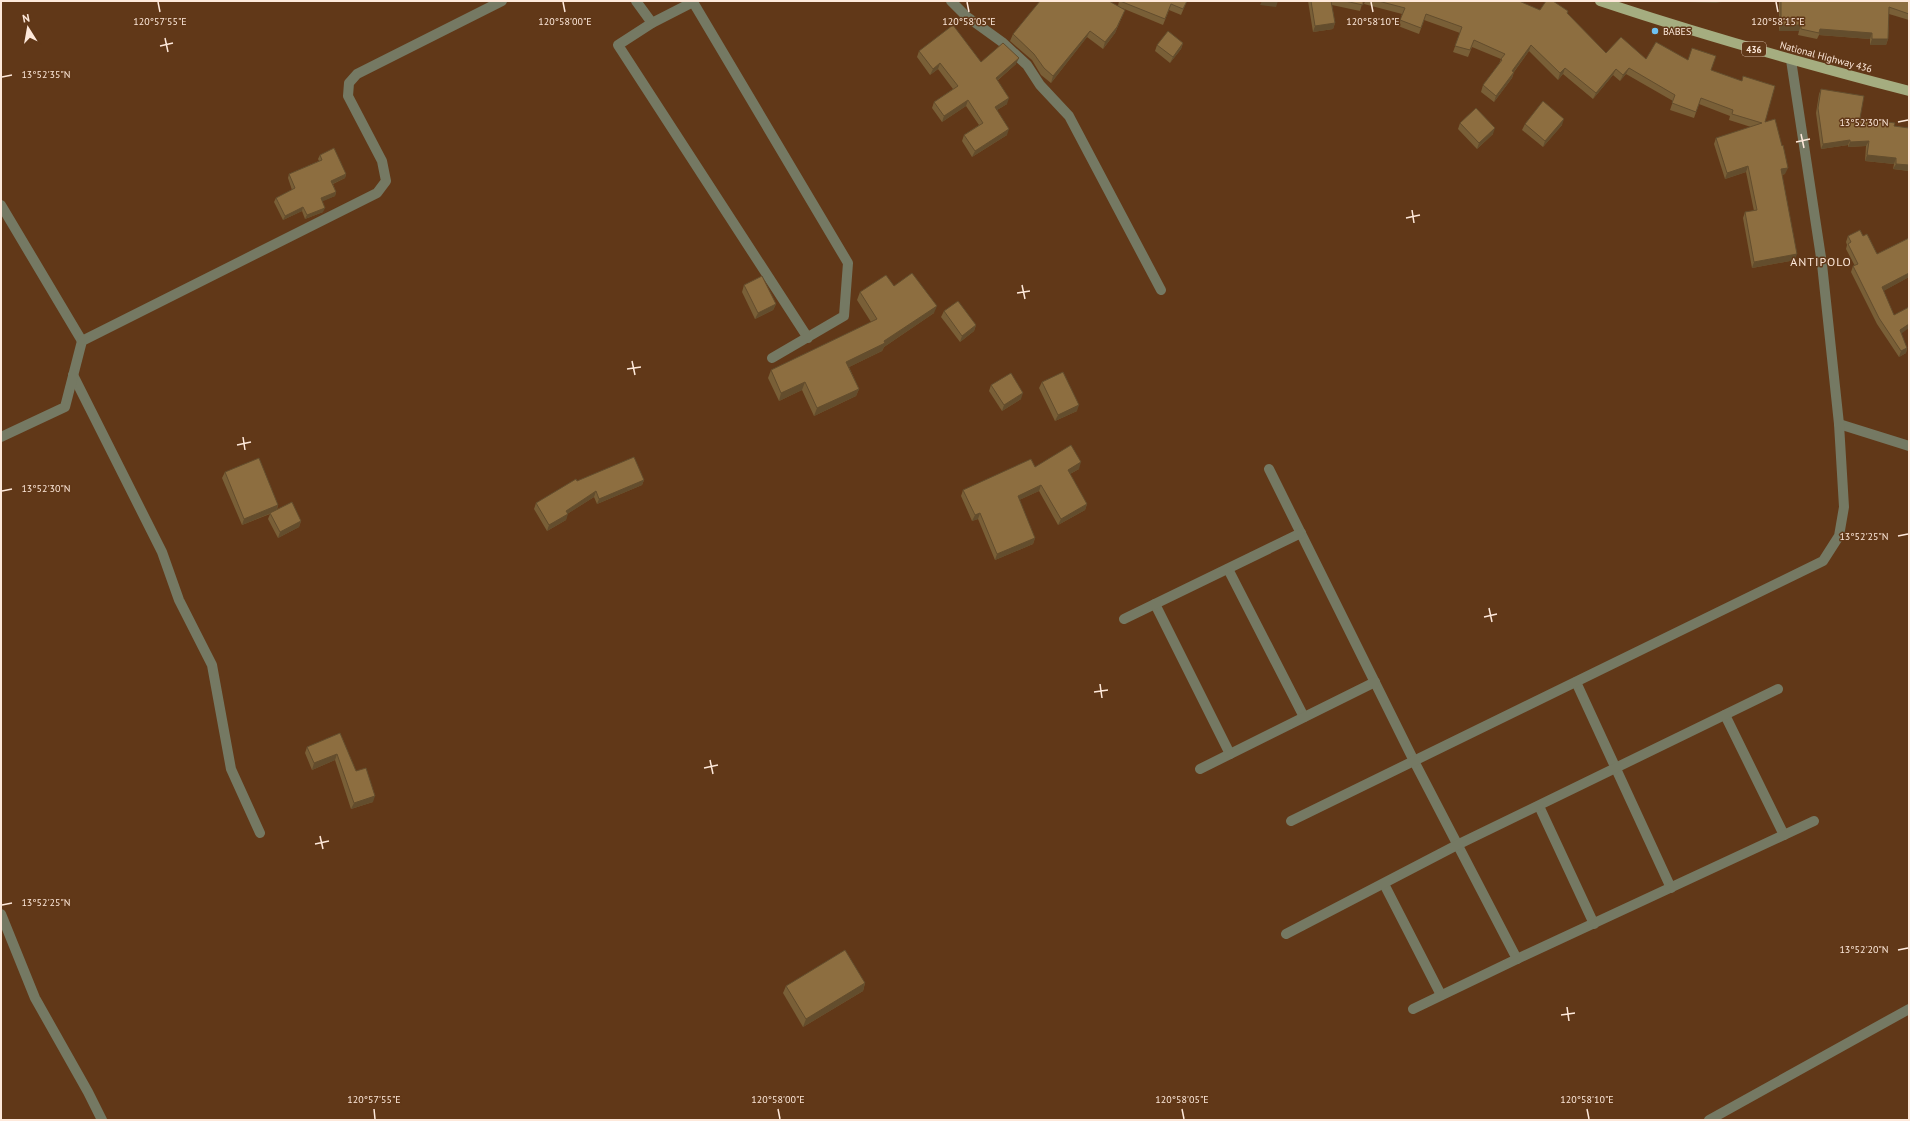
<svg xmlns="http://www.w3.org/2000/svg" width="1910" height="1121" viewBox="0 0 1910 1121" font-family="'PT Sans',sans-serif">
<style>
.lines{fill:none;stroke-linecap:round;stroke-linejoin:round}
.minor{stroke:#757963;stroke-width:10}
.primary{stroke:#a5ad80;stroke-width:10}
.wall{fill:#795f37}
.shaded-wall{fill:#634d2d}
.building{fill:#8d6e40;stroke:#634d2d}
.ticks{fill:none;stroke:#fee9db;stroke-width:1.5}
.poi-dot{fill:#6ec2f3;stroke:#613818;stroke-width:1.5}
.labels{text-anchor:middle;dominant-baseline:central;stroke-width:3;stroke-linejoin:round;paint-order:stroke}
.shield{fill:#613818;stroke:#cfb4a0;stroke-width:1}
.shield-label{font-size:9px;font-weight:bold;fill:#fee9db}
.poi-label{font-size:10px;fill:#fee9db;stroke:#613818;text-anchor:start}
.street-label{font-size:10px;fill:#fee9db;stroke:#613818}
.quarter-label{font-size:12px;letter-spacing:1px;fill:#fee9db;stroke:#613818}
.ticks-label{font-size:10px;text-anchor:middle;fill:#fee9db;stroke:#613818;stroke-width:3;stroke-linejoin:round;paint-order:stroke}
</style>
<rect width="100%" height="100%" fill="#613818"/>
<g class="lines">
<g class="minor">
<path d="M 636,1 L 652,23"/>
<path d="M 951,1 L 966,16 L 1002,42 L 1027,65 L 1040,85 L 1069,116 L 1161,290"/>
<path d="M 1,205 L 82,341"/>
<path d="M 772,358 L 844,316 L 848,263 L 693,2 L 652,23 L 618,45 L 808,338"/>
<path d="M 73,375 L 162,552 L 179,600 L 212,665 L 231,769 L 260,833"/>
<path d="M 1839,424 L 1909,446"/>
<path d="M 1,437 L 65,407 L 82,341 L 377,193 L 386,181 L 382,161 L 348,96 L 349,83 L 357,74 L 502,1"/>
<path d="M 1269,469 L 1414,761 L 1517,959"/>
<path d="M 1228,569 L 1304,717"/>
<path d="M 1155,604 L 1230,754"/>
<path d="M 1124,619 L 1301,533"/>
<path d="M 1576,682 L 1671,888"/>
<path d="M 1725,715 L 1784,835"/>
<path d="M 1200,769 L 1375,682"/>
<path d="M 1539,806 L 1594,924"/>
<path d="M 1291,821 L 1823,561 L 1839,536 L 1844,507 L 1839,424 L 1822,264 L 1791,60"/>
<path d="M 1384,884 L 1441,995"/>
<path d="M 1,914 L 35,998 L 88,1092 L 102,1120"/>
<path d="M 1286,934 L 1457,845 L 1778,689"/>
<path d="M 1413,1009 L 1517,959 L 1814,821"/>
<path d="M 1709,1120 L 1909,1009"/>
</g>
<path class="primary" d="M 1600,1 C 1702,35 1805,64 1909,91"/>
</g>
<g class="wall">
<path d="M 1119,1 L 1187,1 L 1181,15 L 1169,10 L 1163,25 L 1122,8 L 1125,10 L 1115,33 L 1103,49 L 1087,37 L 1051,83 L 1041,75 L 1032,60 L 1010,41 L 1013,34 L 1118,6 Z"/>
<path d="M 1308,1 L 1363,1 L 1360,11 L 1332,5 L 1335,23 L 1333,29 L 1313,32 Z"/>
<path d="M 1365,1 L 1519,1 L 1540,10 L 1568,11 L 1567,14 L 1606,53 L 1646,59 L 1687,60 L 1711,70 L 1765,122 L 1785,174 L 1782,175 L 1795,260 L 1752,268 L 1743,218 L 1745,212 L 1754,211 L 1746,172 L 1725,179 L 1714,144 L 1716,138 L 1751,127 L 1729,120 L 1730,116 L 1699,104 L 1694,118 L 1670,110 L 1673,101 L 1626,74 L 1620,81 L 1613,75 L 1593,99 L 1563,74 L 1558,80 L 1529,51 L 1514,72 L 1512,78 L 1494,102 L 1481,92 L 1483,85 L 1499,64 L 1501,59 L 1472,47 L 1468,57 L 1453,52 L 1460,33 L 1424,20 L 1419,34 L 1398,26 L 1402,14 L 1364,4 Z"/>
<path d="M 1779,1 L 1909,1 L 1909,20 L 1889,14 L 1888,39 L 1886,45 L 1870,45 L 1870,39 L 1819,35 L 1817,39 L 1798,35 L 1799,31 L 1779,31 Z"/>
<path d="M 1183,43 L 1181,49 L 1170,63 L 1155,51 L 1157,45 Z"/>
<path d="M 919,51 L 981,62 L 1016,64 L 997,81 L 1007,104 L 997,110 L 1007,135 L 972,157 L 962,141 L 964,135 L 979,125 L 966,106 L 942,122 L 932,108 L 934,102 L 953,89 L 938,69 L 930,75 L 917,57 Z"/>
<path d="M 1821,89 L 1860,118 L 1894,126 L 1909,128 L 1909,171 L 1893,169 L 1894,164 L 1865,161 L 1866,146 L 1848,147 L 1848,145 L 1821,149 L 1816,113 L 1819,94 Z"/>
<path d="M 1460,123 L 1493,134 L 1477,149 L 1458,129 Z"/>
<path d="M 1525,124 L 1562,125 L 1543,147 L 1522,130 Z"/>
<path d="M 320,155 L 346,174 L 345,178 L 333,184 L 336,192 L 335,196 L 322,201 L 323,212 L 305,219 L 302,211 L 283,220 L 274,202 L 276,198 L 292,190 L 288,178 L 289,174 L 319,161 L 318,159 Z"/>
<path d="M 1848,236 L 1863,236 L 1877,254 L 1909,238 L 1909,277 L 1883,291 L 1907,348 L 1906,353 L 1899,357 L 1877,324 L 1851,272 L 1853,266 L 1855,266 L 1846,249 L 1847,245 L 1846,242 Z"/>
<path d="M 744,285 L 776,304 L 773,310 L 755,319 L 742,292 Z"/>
<path d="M 894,286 L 934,313 L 884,347 L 882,351 L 849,367 L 859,389 L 856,396 L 814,416 L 802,390 L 779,401 L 768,378 L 771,370 L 871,322 L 857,300 L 860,292 Z"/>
<path d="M 944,311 L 976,325 L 974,331 L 960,342 L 941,317 Z"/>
<path d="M 1042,382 L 1077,411 L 1055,421 L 1039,388 Z"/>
<path d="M 991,385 L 1021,399 L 1002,411 L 989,391 Z"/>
<path d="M 1035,467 L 1079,469 L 1070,474 L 1087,504 L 1085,510 L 1058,525 L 1039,491 L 1019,500 L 1035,538 L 1033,544 L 995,560 L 978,519 L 972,521 L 961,496 L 963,490 Z"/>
<path d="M 225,472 L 278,505 L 277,510 L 301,521 L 299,527 L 278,538 L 268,519 L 270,514 L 242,525 L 222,478 Z"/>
<path d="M 644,480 L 642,485 L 597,504 L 594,497 L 567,514 L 566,520 L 547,531 L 534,509 L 536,503 L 577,481 Z"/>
<path d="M 340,733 L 356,771 L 373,802 L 351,809 L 335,760 L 312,770 L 305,753 L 307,747 Z"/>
<path d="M 865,983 L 863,991 L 803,1027 L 783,993 L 786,986 Z"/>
</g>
<g class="shaded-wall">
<path d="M 1262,1 L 1278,1 L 1276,7 L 1260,5 Z"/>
<path d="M 1689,1 L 1728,1 L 1716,3 L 1689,2 Z"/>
<path d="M 1125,10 L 1115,33 L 1103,49 L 1105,42 Z"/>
<path d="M 1335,23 L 1333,29 L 1313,32 L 1315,26 Z"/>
<path d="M 1781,25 L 1801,25 L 1799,31 L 1779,31 Z"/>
<path d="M 1820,29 L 1872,33 L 1870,39 L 1819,35 Z"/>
<path d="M 1090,31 L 1087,37 L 1051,83 L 1053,76 Z"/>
<path d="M 1872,39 L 1888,39 L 1886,45 L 1870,45 Z"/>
<path d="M 1183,43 L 1181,49 L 1170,63 L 1173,57 Z"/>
<path d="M 1531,45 L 1529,51 L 1510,77 L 1512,71 Z"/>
<path d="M 1019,58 L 1016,64 L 993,84 L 996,78 Z"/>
<path d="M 940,63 L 938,69 L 930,75 L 933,69 Z"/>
<path d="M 1565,68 L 1563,74 L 1558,80 L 1560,73 Z"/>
<path d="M 1629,68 L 1626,74 L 1620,81 L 1623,75 Z"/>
<path d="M 1616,69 L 1613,75 L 1593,99 L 1596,93 Z"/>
<path d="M 1514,72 L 1512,78 L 1494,102 L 1496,96 Z"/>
<path d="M 1009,98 L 1007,104 L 992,113 L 995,107 Z"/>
<path d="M 968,100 L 966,106 L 942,122 L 944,116 Z"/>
<path d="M 1564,119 L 1562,125 L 1543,147 L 1545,141 Z"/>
<path d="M 1495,128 L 1493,134 L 1477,149 L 1479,143 Z"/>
<path d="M 1009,129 L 1007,135 L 972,157 L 975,151 Z"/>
<path d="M 1850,140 L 1848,145 L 1821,149 L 1823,144 Z"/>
<path d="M 1869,141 L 1866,146 L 1848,147 L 1850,142 Z"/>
<path d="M 1867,155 L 1896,158 L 1894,164 L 1865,161 Z"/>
<path d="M 1896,164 L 1909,165 L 1909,171 L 1893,169 Z"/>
<path d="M 1748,166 L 1746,172 L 1725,179 L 1727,173 Z"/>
<path d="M 1788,168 L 1785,174 L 1779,175 L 1781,169 Z"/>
<path d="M 346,174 L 345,178 L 330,185 L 331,181 Z"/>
<path d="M 336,192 L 335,196 L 319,203 L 321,198 Z"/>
<path d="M 303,207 L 302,211 L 283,220 L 285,216 Z"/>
<path d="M 325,208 L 323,212 L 305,219 L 307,215 Z"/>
<path d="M 1797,254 L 1795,260 L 1752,268 L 1754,262 Z"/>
<path d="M 1909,273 L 1909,277 L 1880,293 L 1882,287 Z"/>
<path d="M 776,304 L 773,310 L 755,319 L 758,313 Z"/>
<path d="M 937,306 L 934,313 L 884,347 L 882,351 L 843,370 L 846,362 L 884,341 Z"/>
<path d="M 1909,324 L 1909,328 L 1898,336 L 1900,330 Z"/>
<path d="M 976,325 L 974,331 L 960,342 L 962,336 Z"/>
<path d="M 1907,348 L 1906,353 L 1899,357 L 1901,351 Z"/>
<path d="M 805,382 L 802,390 L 779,401 L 781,393 Z"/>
<path d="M 859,389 L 856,396 L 814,416 L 817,408 Z"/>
<path d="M 1023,393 L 1021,399 L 1002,411 L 1004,405 Z"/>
<path d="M 1079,405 L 1077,411 L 1055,421 L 1058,415 Z"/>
<path d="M 1081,462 L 1079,469 L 1066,476 L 1068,470 Z"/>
<path d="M 644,480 L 642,485 L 597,504 L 599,499 Z"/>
<path d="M 1041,485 L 1039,491 L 1015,502 L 1018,496 Z"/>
<path d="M 596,491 L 594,497 L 564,516 L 566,511 Z"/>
<path d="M 1087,504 L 1085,510 L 1058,525 L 1061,519 Z"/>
<path d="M 278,505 L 276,511 L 242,525 L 244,519 Z"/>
<path d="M 980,513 L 978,519 L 972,521 L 975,515 Z"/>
<path d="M 568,514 L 566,520 L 547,531 L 549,525 Z"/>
<path d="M 301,521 L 299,527 L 278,538 L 280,532 Z"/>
<path d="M 1035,538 L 1033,544 L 995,560 L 997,554 Z"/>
<path d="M 337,754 L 335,760 L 312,770 L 314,763 Z"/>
<path d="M 375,796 L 373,802 L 351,809 L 354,803 Z"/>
<path d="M 865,983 L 863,991 L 803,1027 L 806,1019 Z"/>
</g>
<g class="building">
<path d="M 1040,1 L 1109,1 L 1125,10 L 1117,27 L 1105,42 L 1090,31 L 1053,76 L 1044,68 L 1034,54 L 1013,34 Z"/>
<path d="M 1120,1 L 1187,1 L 1183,9 L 1171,4 L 1165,19 Z"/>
<path d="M 1311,1 L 1331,1 L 1335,23 L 1315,26 Z"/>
<path d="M 1345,1 L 1363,1 L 1363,5 Z"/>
<path d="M 1378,1 L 1519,1 L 1540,10 L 1546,1 L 1553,1 L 1568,11 L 1567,13 L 1606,53 L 1621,37 L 1646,59 L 1656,42 L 1688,60 L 1692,48 L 1716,56 L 1711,70 L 1742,81 L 1743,76 L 1775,86 L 1765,122 L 1775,119 L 1782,146 L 1783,145 L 1788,168 L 1781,169 L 1797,254 L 1754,262 L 1745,212 L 1757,210 L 1748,166 L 1727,173 L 1716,138 L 1762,123 L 1732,114 L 1733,110 L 1701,98 L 1696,112 L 1672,103 L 1675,95 L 1629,68 L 1623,75 L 1616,69 L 1596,93 L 1565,68 L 1560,73 L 1531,45 L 1512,71 L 1514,72 L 1496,96 L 1483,85 L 1502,60 L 1501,59 L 1505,54 L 1474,40 L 1470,50 L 1455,46 L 1462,27 L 1426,14 L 1421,28 L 1400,20 L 1405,8 Z"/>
<path d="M 1781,1 L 1909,1 L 1909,14 L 1889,7 L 1888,39 L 1872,39 L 1872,33 L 1820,29 L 1819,33 L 1801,29 L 1801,25 L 1781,25 Z"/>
<path d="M 953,25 L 981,62 L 1003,43 L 1019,58 L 996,78 L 1009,98 L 995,107 L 1009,129 L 975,151 L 964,135 L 983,123 L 968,100 L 944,116 L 934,102 L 958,86 L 940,63 L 933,69 L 919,51 Z"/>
<path d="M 1168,31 L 1183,43 L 1173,57 L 1157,45 Z"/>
<path d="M 1821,89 L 1864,96 L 1860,118 L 1895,123 L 1894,126 L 1909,128 L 1909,165 L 1896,164 L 1896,158 L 1867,155 L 1869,141 L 1850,142 L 1850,140 L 1823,144 L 1818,108 Z"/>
<path d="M 1543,101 L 1564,119 L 1545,141 L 1525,124 Z"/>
<path d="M 1476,108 L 1495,128 L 1479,143 L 1460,123 Z"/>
<path d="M 334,148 L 346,174 L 331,181 L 336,192 L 321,198 L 325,208 L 307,215 L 303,207 L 285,216 L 276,198 L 295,188 L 289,174 L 322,160 L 320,155 Z"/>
<path d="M 1860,230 L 1863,236 L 1867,234 L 1877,254 L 1909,238 L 1909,273 L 1882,287 L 1894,315 L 1909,307 L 1909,324 L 1900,330 L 1907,348 L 1901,351 L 1879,318 L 1853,266 L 1858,264 L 1848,244 L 1851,242 L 1848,236 Z"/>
<path d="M 912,273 L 937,306 L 884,341 L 885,343 L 846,362 L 859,389 L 817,408 L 805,382 L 781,393 L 771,370 L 877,319 L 860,292 L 886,275 L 894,286 Z"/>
<path d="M 762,276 L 776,304 L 758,313 L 744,285 Z"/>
<path d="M 958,301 L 976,325 L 962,336 L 944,311 Z"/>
<path d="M 1063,372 L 1079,405 L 1058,415 L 1042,382 Z"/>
<path d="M 1011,373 L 1023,393 L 1004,405 L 991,385 Z"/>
<path d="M 1071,445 L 1081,462 L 1068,470 L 1087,504 L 1061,519 L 1041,485 L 1018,496 L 1035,538 L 997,554 L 980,513 L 975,515 L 963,490 L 1031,459 L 1035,467 Z"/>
<path d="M 634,457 L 644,480 L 599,499 L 596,491 L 566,511 L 568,514 L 549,525 L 536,503 L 576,479 L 577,481 Z"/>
<path d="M 259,458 L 278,505 L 244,519 L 225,472 Z"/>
<path d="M 292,502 L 301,521 L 280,532 L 270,513 Z"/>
<path d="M 340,733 L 356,771 L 366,768 L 375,796 L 354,803 L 337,754 L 314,763 L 307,747 Z"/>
<path d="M 845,950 L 865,983 L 806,1019 L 786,986 Z"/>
</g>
<path class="ticks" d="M 158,2 L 160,12M 563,2 L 565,12M 967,2 L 969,12M 1371,2 L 1373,12M 1776,2 L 1778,12M 165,38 L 168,52M 160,46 L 173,43M 2,77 L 12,75M 1898,122 L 1908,120M 1801,134 L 1804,148M 1796,142 L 1810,139M 1412,210 L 1414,223M 1406,218 L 1420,215M 1022,285 L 1025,299M 1017,293 L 1030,291M 632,361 L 635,375M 627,369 L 641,367M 243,437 L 245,450M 237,445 L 251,442M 2,491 L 12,489M 1898,536 L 1908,534M 1489,608 L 1492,622M 1484,617 L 1497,614M 1100,684 L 1102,698M 1094,692 L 1108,690M 710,760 L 713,774M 704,768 L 718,765M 320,836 L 323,849M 315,844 L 329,841M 2,905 L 12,903M 1898,950 L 1908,948M 1567,1007 L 1569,1021M 1561,1015 L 1575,1013M 374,1109 L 375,1119M 778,1109 L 780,1119M 1182,1109 L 1184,1119M 1587,1109 L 1589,1119"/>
<circle class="poi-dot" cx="1655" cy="31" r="4"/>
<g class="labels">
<rect class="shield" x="1742" y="42" width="24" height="14" rx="3"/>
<g class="shield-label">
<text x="1754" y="49">436</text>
</g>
<g class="poi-label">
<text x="1663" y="31">BABES</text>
</g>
<g class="street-label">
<text transform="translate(1826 57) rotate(15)">National Highway 436</text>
</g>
<g class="quarter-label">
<text x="1821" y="261">ANTIPOLO</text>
</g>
</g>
<g class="ticks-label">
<text x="1778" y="25">120°58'15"E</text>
<text x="160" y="25">120°57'55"E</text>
<text x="565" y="25">120°58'00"E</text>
<text x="969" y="25">120°58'05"E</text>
<text x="1373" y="25">120°58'10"E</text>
<text x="46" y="78">13°52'35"N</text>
<text x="1864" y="126">13°52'30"N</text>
<text x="46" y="492">13°52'30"N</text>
<text x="1864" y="540">13°52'25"N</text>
<text x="46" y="906">13°52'25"N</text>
<text x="1864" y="953">13°52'20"N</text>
<text x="374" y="1103">120°57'55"E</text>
<text x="778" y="1103">120°58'00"E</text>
<text x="1182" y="1103">120°58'05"E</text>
<text x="1587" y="1103">120°58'10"E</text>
</g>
<rect width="1910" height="1121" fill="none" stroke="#fee9db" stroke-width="4"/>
<g transform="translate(28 28) rotate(349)" stroke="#613818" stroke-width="3" paint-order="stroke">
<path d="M0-3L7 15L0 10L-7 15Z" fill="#fee9db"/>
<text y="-6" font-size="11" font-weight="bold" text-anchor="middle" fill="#fee9db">N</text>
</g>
</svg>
